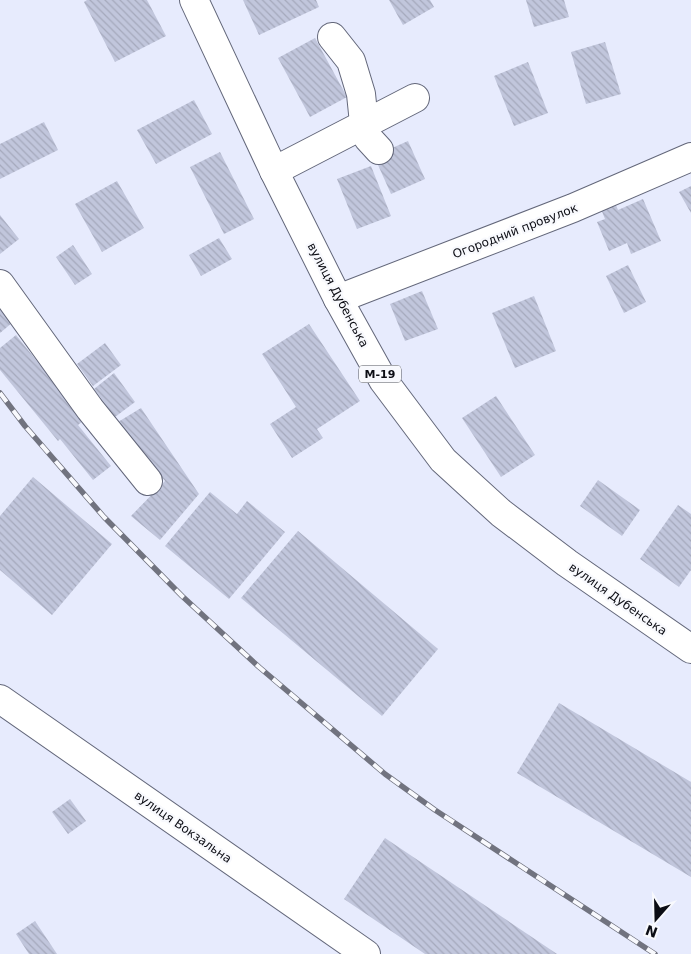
<svg xmlns="http://www.w3.org/2000/svg" width="691" height="954" viewBox="0 0 691 954" font-family="'DejaVu Sans',sans-serif">
<style>
.building{fill:url(#building-back-hatch)}
.lines{fill:none;stroke-linecap:round;stroke-linejoin:round}
.minor-casing{stroke:#63677a;stroke-width:30}
.highway-casing{stroke:#63677a;stroke-width:30}
.minor{stroke:#fff;stroke-width:28}
.highway{stroke:#fff;stroke-width:28}
.rail-casing{stroke:#71737f;stroke-width:5.5}
.rail{stroke:#f8f9fd;stroke-width:4;stroke-dasharray:11;stroke-linecap:butt}
.labels{text-anchor:middle;dominant-baseline:central;stroke-width:4.5;stroke-linejoin:round;paint-order:stroke}
.shield{fill:#f8f9fd;stroke:#53545a;stroke-width:1}
.shield-label{font-size:11px;font-weight:bold;fill:#0c0d14}
.street-label{font-size:12px;fill:#0c0d14;stroke:#f8f9fd}
</style>
<defs>
<pattern id="building-back-hatch" width="6" height="6" patternUnits="userSpaceOnUse" patternTransform="scale(1.25)"><rect width="6" height="6" fill="#c1c6dc"/><path d="M-1 5l2 2M0 0l6 6M5-1l2 2" fill="none" stroke="#a5a9bc"/></pattern>
</defs>
<rect width="100%" height="100%" fill="#e7ebfd"/>
<g class="building">
<path d="M 87,0 L 147,0 L 166,36 L 115,62 L 84,2 Z"/>
<path d="M 243,0 L 316,0 L 319,7 L 259,35 Z"/>
<path d="M 389,0 L 430,0 L 434,7 L 403,25 Z"/>
<path d="M 526,0 L 564,0 L 569,17 L 534,27 Z"/>
<path d="M 315,38 L 347,97 L 310,117 L 278,58 Z"/>
<path d="M 605,42 L 621,94 L 586,104 L 571,52 Z"/>
<path d="M 528,62 L 548,113 L 514,126 L 494,76 Z"/>
<path d="M 194,100 L 212,134 L 156,164 L 137,130 Z"/>
<path d="M 44,122 L 58,150 L 0,179 L 0,144 Z"/>
<path d="M 408,141 L 425,179 L 391,194 L 374,156 Z"/>
<path d="M 220,152 L 254,219 L 224,234 L 190,167 Z"/>
<path d="M 371,166 L 391,216 L 357,229 L 337,179 Z"/>
<path d="M 117,181 L 144,228 L 102,252 L 75,204 Z"/>
<path d="M 691,186 L 691,213 L 679,192 Z"/>
<path d="M 643,199 L 661,241 L 631,254 L 627,243 L 609,251 L 597,222 L 605,219 L 601,209 L 615,203 L 618,210 Z"/>
<path d="M 0,215 L 19,239 L 0,254 Z"/>
<path d="M 219,238 L 232,259 L 201,276 L 189,255 Z"/>
<path d="M 73,245 L 92,274 L 75,285 L 56,257 Z"/>
<path d="M 628,265 L 646,302 L 624,313 L 606,276 Z"/>
<path d="M 422,291 L 438,329 L 405,341 L 390,304 Z"/>
<path d="M 534,296 L 556,351 L 515,368 L 492,313 Z"/>
<path d="M 0,306 L 13,322 L 0,333 Z"/>
<path d="M 309,324 L 360,401 L 317,429 L 323,438 L 292,458 L 270,424 L 296,407 L 262,354 Z"/>
<path d="M 16,335 L 84,420 L 78,425 L 111,466 L 93,480 L 60,439 L 58,441 L 0,370 L 0,348 Z"/>
<path d="M 105,343 L 121,365 L 93,386 L 77,364 Z"/>
<path d="M 114,373 L 135,402 L 115,417 L 94,389 Z"/>
<path d="M 496,396 L 535,455 L 501,477 L 462,418 Z"/>
<path d="M 141,408 L 199,494 L 160,540 L 131,516 L 165,481 L 118,422 Z"/>
<path d="M 33,477 L 112,544 L 52,615 L 0,570 L 0,516 Z"/>
<path d="M 598,480 L 640,510 L 622,536 L 580,506 Z"/>
<path d="M 210,492 L 237,514 L 247,501 L 285,532 L 229,599 L 165,546 Z"/>
<path d="M 678,505 L 691,514 L 691,570 L 679,587 L 640,559 Z"/>
<path d="M 298,531 L 438,649 L 382,716 L 241,598 Z"/>
<path d="M 559,703 L 691,782 L 691,877 L 517,773 Z"/>
<path d="M 70,799 L 86,821 L 68,834 L 52,812 Z"/>
<path d="M 385,838 L 557,954 L 425,954 L 344,899 Z"/>
<path d="M 35,921 L 57,954 L 29,954 L 16,934 Z"/>
</g>
<g class="lines">
<g class="minor-casing">
<g id="minor">
<path d="M 332,37 L 351,61 L 361,94 L 364,123 L 368,138 L 379,150"/>
<path d="M 274,171 L 415,98"/>
<path d="M 0,284 L 90,409 L 148,481"/>
<path d="M 338,299 L 573,208 L 691,157"/>
<path d="M 0,699 L 366,954"/>
</g>
</g>
<g class="highway-casing">
<path id="highway" d="M 194,0 L 274,171 L 338,299 L 383,380 L 443,460 L 501,513 L 567,563 L 691,649"/>
</g>
<use href="#minor" class="minor"/>
<use href="#highway" class="highway"/>
<g class="rail-casing">
<path id="rail" d="M 0,393 L 25,426 L 104,517 L 182,596 L 259,667 L 385,774 L 435,810 L 655,954"/>
</g>
<use href="#rail" class="rail"/>
</g>
<g class="labels">
<rect class="shield" x="359" y="365.5" width="42" height="17" rx="4"/>
<g class="shield-label">
<text x="380" y="374">М-19</text>
</g>
<g class="street-label">
<text transform="translate(515 231) rotate(-21)">Огородний провулок</text>
<text transform="translate(338 295) rotate(62)">вулиця Дубенська</text>
<text transform="translate(618 599) rotate(35)">вулиця Дубенська</text>
<text transform="translate(183 827) rotate(35)">вулиця Вокзальна</text>
</g>
</g>
<g transform="translate(656 919) rotate(200)" stroke="#f8f9fd" stroke-width="4" paint-order="stroke">
<path d="M0-4L9 19L0 12L-9 19Z" fill="#0c0d14"/>
<text y="-8" font-size="14" font-weight="bold" text-anchor="middle" fill="#0c0d14">N</text>
</g>
</svg>
